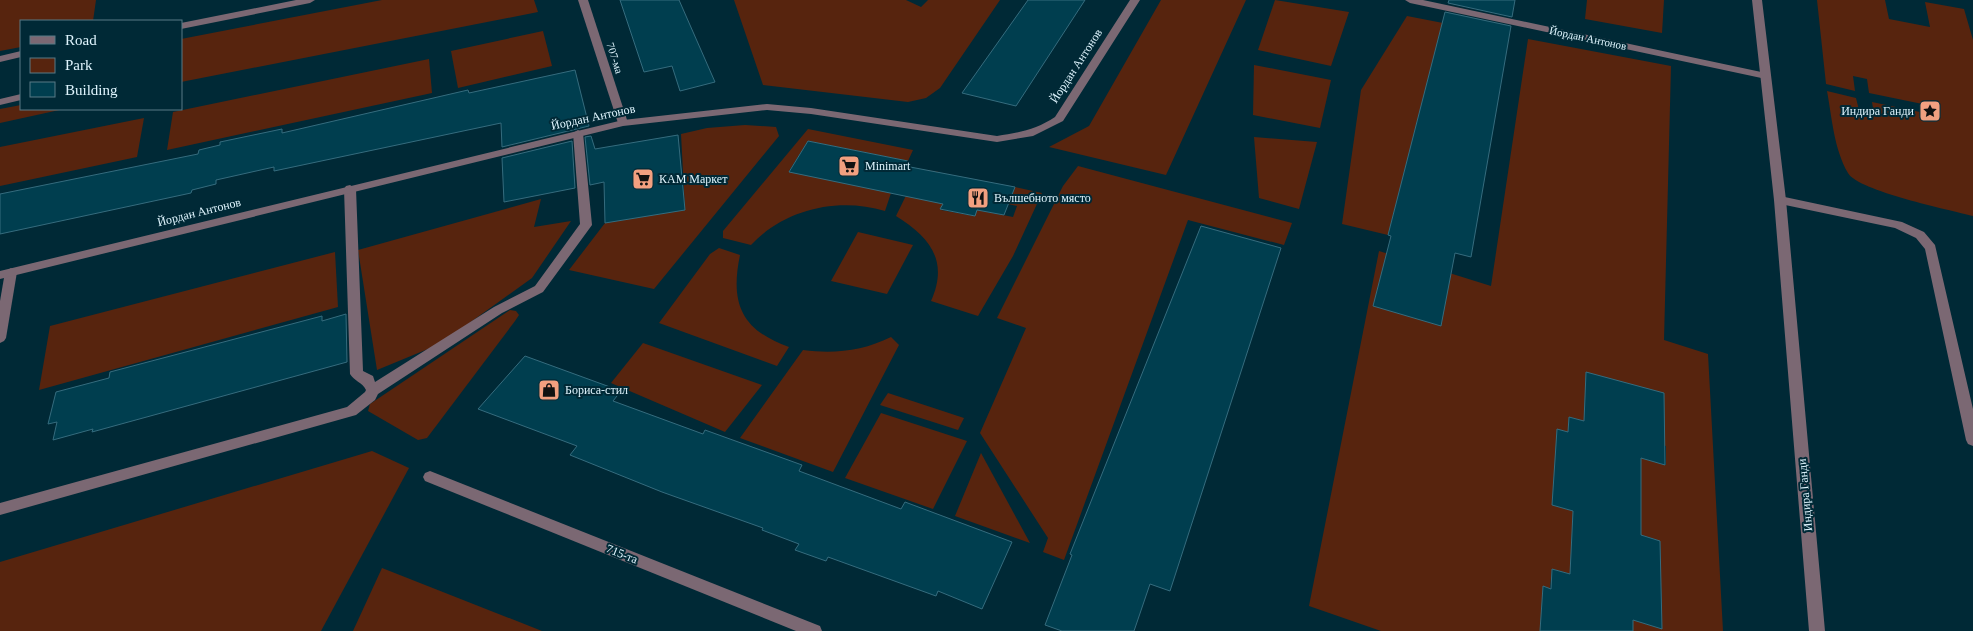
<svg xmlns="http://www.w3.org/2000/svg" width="1973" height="631" viewBox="0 0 1973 631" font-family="'Times New Roman',serif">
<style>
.green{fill:#57240e}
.building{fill:#003e4f;stroke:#356c7e}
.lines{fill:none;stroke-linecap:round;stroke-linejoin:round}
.service{fill:#7b6873;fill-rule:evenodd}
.minor{fill:#7b6873;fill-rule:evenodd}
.tertiary{fill:#7b6873;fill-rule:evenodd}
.labels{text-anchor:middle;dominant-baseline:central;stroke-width:4;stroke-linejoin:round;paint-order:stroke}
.far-street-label{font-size:11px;fill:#def4fd;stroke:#002936}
.street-label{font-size:12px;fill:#def4fd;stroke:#002936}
.poi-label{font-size:12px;fill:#def4fd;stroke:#002936;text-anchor:start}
</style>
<rect width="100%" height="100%" fill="#002936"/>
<g class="green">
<path d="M 0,0 L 96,0 L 93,21 L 21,21 L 21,47 L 0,51 Z"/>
<path d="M 382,0 L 534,0 L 538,12 L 181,82 L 181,39 Z"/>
<path d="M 734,0 L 906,0 L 921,7 L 928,0 L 1000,0 L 940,88 L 926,98 L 908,102 L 763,85 Z"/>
<path d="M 1161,0 L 1246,0 L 1166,175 L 1049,147 L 1089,126 Z"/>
<path d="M 1275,0 L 1349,12 L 1331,66 L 1258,50 Z"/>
<path d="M 1587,0 L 1664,0 L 1662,33 L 1585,19 Z"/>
<path d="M 1817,0 L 1885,0 L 1889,19 L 1930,27 L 1925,2 L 1964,9 L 1973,40 L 1973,216 C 1950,210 1858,191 1848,173 C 1834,149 1832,118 1827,91 L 1856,98 L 1859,110 L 1874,114 L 1872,102 L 1939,116 L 1937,107 L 1869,93 L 1867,79 L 1853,76 L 1855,91 L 1826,84 Z"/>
<path d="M 1407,16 L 1443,23 L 1388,235 L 1342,224 L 1361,90 Z"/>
<path d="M 543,31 L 552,66 L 458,88 L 451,51 Z"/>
<path d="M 1528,39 L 1671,66 L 1664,340 L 1708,354 L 1723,631 L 1633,631 L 1633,620 L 1662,629 L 1660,541 L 1641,535 L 1641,458 L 1666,465 L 1666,446 L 1641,439 L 1586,372 L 1584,421 L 1569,417 L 1568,432 L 1557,430 L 1552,505 L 1573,511 L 1570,574 L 1552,569 L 1545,631 L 1381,631 L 1309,606 L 1379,251 L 1491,286 Z"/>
<path d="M 429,59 L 432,93 L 167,150 L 173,112 Z"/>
<path d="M 1254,65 L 1331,80 L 1320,128 L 1253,115 Z"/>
<path d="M 21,105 L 21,109 L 64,109 L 0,123 L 0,109 Z"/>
<path d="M 144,118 L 137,157 L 0,186 L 0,147 Z"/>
<path d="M 745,125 L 776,127 L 779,136 L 654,289 L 569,270 L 605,223 L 685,210 L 681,134 L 707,128 Z"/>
<path d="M 808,129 L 913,150 L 908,161 L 808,141 L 789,171 L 891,193 L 885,211 C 838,197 785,209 751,245 L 723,238 L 723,231 Z"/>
<path d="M 1254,137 L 1317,142 L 1299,209 L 1259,198 Z"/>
<path d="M 1078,166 L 1292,223 L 1284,245 L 1188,220 L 1064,560 L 1043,552 L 1048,538 L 980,433 L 1026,328 L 997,318 L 1063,186 Z"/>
<path d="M 919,169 L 939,172 L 931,189 L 948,193 L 941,210 L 974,216 L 977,210 L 1013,217 L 1017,206 L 1008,204 L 1015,187 L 1042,193 L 1013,256 L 978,316 L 931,301 C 949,261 930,237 896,216 Z"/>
<path d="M 541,199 L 534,227 L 571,221 L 532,278 L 440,344 L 377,370 L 358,250 Z"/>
<path d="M 858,232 L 913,245 L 887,294 L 831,281 Z"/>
<path d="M 719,248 L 740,255 C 730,303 741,330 789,347 L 777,366 L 659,323 L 710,254 Z"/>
<path d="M 335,252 L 338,307 L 39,390 L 50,326 Z"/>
<path d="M 510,310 L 516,311 L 519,315 L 515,321 L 427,438 L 418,440 L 368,411 L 370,404 Z"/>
<path d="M 891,337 L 899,345 L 833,472 L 740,438 L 803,350 C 834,354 863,351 891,337 Z"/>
<path d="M 643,343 L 762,385 L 725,432 L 611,383 Z"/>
<path d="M 888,393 L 964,418 L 958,430 L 880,405 Z"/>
<path d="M 881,413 L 967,441 L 933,509 L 845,478 Z"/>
<path d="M 372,451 L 409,468 L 321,631 L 0,631 L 0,562 Z"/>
<path d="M 981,453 L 1030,543 L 955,516 Z"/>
<path d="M 382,568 L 542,631 L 353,631 Z"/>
</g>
<g class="building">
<path d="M 620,0 L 679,0 L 715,82 L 680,91 L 672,66 L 644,72 Z"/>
<path d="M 1028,0 L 1085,0 L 1016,106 L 962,93 Z"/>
<path d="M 1449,0 L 1515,0 L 1512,17 L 1448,3 Z"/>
<path d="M 1445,12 L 1511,26 L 1471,257 L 1455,253 L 1441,326 L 1373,306 L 1391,236 L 1388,235 Z"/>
<path d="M 575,70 L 589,126 L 502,147 L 501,123 L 274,171 L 274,167 L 216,180 L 216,184 L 192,190 L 191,193 L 0,234 L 0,194 L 198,154 L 199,150 L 220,145 L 220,142 L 282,129 L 282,133 L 468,90 L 469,93 Z"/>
<path d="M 678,135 L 685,210 L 605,223 L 604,182 L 590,185 L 585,137 L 591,136 L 595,149 Z"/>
<path d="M 572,141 L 575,188 L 504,202 L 502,158 Z"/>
<path d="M 808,141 L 908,161 L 905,166 L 1015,187 L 1004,215 L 977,210 L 975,216 L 940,209 L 943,204 L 789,172 Z"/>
<path d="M 1201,226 L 1281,248 L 1170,591 L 1150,584 L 1134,631 L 1062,631 L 1045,625 L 1072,555 L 1070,554 Z"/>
<path d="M 346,314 L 347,362 L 92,432 L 93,429 L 53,440 L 57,422 L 48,424 L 56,392 L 109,378 L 110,372 L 322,316 L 322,321 Z"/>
<path d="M 525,356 L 621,391 L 613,401 L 703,434 L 705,430 L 802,465 L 799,471 L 901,509 L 905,502 L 1012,542 L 982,609 L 938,591 L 936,596 L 828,557 L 826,561 L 795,550 L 799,544 L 762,530 L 763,528 L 662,492 L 570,455 L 577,446 L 478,409 Z"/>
<path d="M 1586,372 L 1664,393 L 1665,465 L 1641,458 L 1641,535 L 1660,541 L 1662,629 L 1633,620 L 1633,631 L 1540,631 L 1543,586 L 1551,589 L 1552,569 L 1570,574 L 1573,511 L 1552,505 L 1557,429 L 1568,432 L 1569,417 L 1584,421 Z"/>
</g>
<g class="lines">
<g class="service">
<path d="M 296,0 L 315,0 L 310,3 L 181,29 L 181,23 Z"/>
<path d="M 578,0 L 588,0 L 628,123 L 627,125 L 619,125 L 618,123 Z"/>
<path d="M 21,51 L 21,57 L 0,62 L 0,56 Z"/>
<path d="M 21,94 L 21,100 L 0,105 L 0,99 Z"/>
<path d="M 578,130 L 583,133 L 592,225 L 543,292 L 502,313 L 378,394 L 375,400 L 356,415 L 0,515 L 0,503 L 347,407 L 365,392 L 366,390 C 362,382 354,381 350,374 L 344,189 L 346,186 L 350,185 L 356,189 L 363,371 L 373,376 L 375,382 L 494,307 L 535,286 L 580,224 L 573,133 Z"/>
<path d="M 1780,196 L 1902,222 L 1924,232 L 1935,245 L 1973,409 L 1973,446 L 1968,444 L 1966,440 L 1925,249 L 1916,238 L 1895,228 L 1776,203 L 1774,200 Z"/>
<path d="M 11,268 L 17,272 L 6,338 L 4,341 L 0,343 L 0,301 L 5,272 Z"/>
</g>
<g class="minor">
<path d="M 1130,0 L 1140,0 L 1063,121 L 1033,136 L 997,142 L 811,114 L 767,110 L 623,126 L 0,279 L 0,271 L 623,120 L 767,104 L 811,108 L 997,136 C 1019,133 1037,129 1055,117 Z"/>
<path d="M 1405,0 L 1423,0 L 1766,73 L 1771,76 L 1766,79 L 1410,3 Z"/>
<path d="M 430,471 L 820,626 L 822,631 L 796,631 L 425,481 L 423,477 L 425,473 Z"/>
</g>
<path class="tertiary" d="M 1752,0 L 1762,0 L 1786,200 L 1825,631 L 1809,631 L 1774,200 Z"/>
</g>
<defs>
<g id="sight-square" transform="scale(1.125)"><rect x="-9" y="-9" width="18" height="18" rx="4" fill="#f2a080" stroke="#002936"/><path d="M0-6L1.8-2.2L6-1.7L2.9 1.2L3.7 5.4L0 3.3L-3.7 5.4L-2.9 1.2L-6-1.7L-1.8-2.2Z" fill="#111"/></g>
<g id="supermarket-square" transform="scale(1.125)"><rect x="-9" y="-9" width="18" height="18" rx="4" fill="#f2a080" stroke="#002936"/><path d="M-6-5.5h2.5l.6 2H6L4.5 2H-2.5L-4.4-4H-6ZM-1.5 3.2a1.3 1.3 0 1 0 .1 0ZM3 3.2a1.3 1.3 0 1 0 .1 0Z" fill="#111"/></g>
<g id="restaurant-square" transform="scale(1.125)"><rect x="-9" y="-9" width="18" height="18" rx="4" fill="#f2a080" stroke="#002936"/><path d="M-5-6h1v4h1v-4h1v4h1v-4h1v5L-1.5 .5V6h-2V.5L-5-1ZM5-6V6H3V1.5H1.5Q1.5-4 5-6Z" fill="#111"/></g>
<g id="shop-square" transform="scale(1.125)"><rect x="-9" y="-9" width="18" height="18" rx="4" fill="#f2a080" stroke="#002936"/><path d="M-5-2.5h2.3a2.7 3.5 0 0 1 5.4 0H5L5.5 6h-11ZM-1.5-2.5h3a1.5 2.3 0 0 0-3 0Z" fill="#111"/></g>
</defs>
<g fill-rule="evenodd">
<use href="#sight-square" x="1930" y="111"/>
<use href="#supermarket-square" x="849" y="166"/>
<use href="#supermarket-square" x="643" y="179"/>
<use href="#restaurant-square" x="978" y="198"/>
<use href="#shop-square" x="549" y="390"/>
</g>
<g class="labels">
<g class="far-street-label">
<text transform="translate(1588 38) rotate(12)">Йордан Антонов</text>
<text transform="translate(615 58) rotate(72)">707-ма</text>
</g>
<g class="street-label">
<text transform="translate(1076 66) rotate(-57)">Йордан Антонов</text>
<text transform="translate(593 117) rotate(-12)">Йордан Антонов</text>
<text transform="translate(199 212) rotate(-14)">Йордан Антонов</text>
<text transform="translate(1805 495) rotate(-95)">Индира Ганди</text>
<text transform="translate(622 554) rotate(22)">715-та</text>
</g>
<g class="poi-label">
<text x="1914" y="111" text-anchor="end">Индира Ганди</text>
<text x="865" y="166">Minimart</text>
<text x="659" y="179">КАМ Маркет</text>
<text x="994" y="198">Вълшебното място</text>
<text x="565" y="390">Бориса-стил</text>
</g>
</g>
<rect x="20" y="20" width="162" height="90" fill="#002936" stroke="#597a86"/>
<rect x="30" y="36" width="25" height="8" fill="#7b6873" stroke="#597a86"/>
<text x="65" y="45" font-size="15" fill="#def4fd">Road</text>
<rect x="30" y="58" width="25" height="15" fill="#57240e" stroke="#597a86"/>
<text x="65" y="70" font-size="15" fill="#def4fd">Park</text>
<rect x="30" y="82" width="25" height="15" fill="#003e4f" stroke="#597a86"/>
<text x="65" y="95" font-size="15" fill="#def4fd">Building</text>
</svg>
